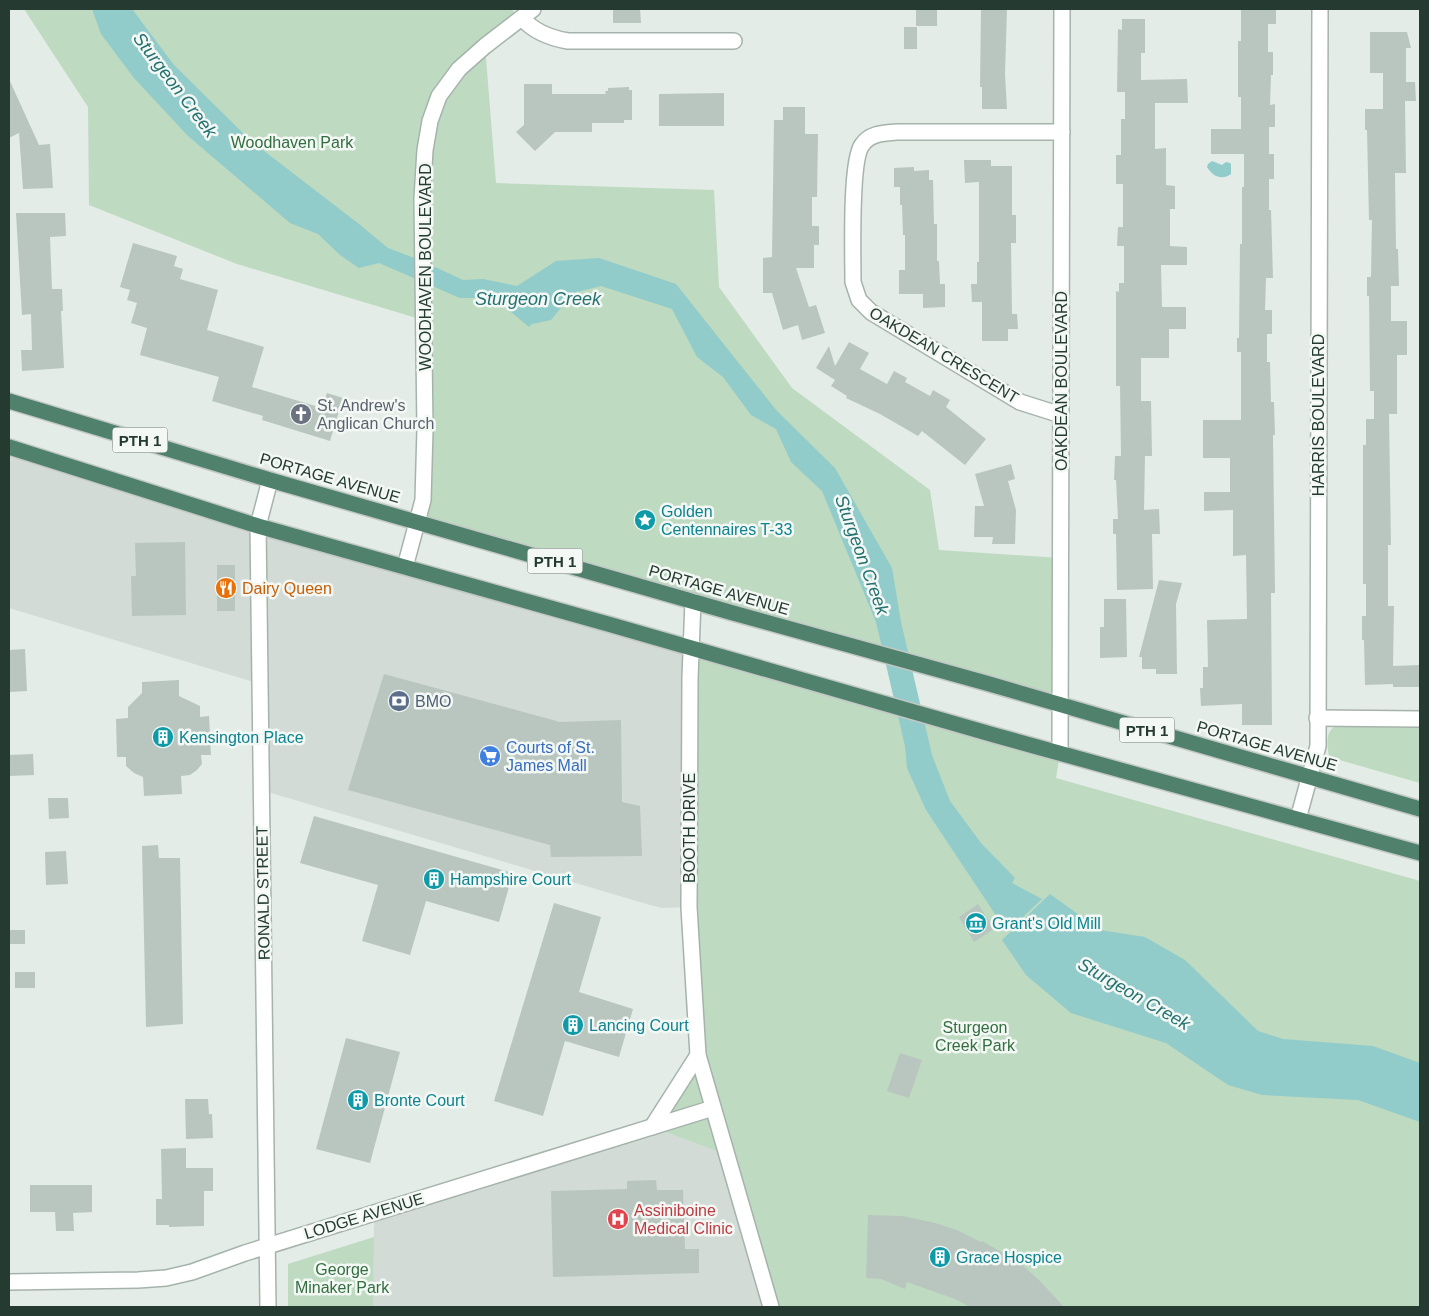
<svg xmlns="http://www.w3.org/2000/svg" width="1429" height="1316" viewBox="0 0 1429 1316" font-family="Helvetica,sans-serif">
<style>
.built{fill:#d2dbd5}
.green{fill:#bedac1}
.water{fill:#91cbca}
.building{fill:#b9c6bf}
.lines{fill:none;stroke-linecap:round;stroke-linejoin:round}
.minor-casing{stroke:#a6b3ac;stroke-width:18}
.trunk-casing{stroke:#c2c8c5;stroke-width:18}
.minor{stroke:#fff;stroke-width:15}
.trunk{stroke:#50816d;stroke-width:15}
.labels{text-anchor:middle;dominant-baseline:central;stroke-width:5;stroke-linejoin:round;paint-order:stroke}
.shield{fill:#f3f8f5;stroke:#63746c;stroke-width:1}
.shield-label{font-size:15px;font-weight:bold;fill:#253b31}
.park-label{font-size:16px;fill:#336e40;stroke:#f3f8f5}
.street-label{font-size:16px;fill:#253b31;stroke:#f3f8f5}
.worship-label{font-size:16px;fill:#5b616d;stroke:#f3f8f5;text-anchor:start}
.culture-label{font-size:16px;fill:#0d838f;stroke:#f3f8f5;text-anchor:start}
.food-label{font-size:16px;fill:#c56008;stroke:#f3f8f5;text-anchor:start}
.service-label{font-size:16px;fill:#4e5e75;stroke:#f3f8f5;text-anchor:start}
.shop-label{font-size:16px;fill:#366cbe;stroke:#f3f8f5;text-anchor:start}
.health-label{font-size:16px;fill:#be3a42;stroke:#f3f8f5;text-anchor:start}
.water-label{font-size:18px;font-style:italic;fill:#247171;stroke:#f3f8f5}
</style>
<rect width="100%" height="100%" fill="#e3ece6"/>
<g class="built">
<path d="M 9,447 L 691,647 L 689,907 L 662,908 L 650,905 L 261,790 L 260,684 L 9,608 Z"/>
<path d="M 652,1127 L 727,1155 L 771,1307 L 373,1307 L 374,1213 Z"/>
</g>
<g class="green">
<path d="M 24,9 L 511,9 L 522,18 L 485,46 L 496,183 L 714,190 L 719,287 L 792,388 L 930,490 L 939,550 L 1060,558 L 1059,705 L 417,521 L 423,320 L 237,264 L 89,205 L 88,107 Z"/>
<path d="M 691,647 L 1060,753 L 1056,778 L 1420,881 L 1420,1307 L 771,1307 L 727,1155 L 652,1127 L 698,1055 Z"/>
<path d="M 1335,726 L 1420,726 L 1420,783 L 1329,757 C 1327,745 1325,733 1335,726 Z"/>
<path d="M 374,1237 L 373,1307 L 288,1307 L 288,1264 Z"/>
</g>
<g class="water">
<path d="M 92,9 L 132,9 L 174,65 L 251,141 L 359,224 L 388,248 L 422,261 L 463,280 L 483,279 L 517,286 L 556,261 L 599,258 L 676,284 L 777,411 L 835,468 L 892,568 L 901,622 L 932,755 L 950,801 L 981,843 L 1015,878 L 1012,883 L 1042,899 L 1007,932 L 926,810 L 907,768 L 905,746 L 876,622 L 822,491 L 791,462 L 776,429 L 751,415 L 723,377 L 697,357 L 672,309 L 601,286 L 573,293 L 551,320 L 532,324 L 529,327 L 505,307 L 486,303 L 474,298 L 460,298 L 379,263 L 359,268 L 340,255 L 318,234 L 290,223 L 188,136 L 134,78 L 101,34 Z"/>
<path d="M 1212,161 L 1222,165 L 1226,162 L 1230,163 L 1231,164 L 1231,174 C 1221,181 1213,176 1207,167 L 1208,164 Z"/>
<path d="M 1050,894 L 1100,930 L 1145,937 L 1185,960 L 1258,1031 L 1283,1039 L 1373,1046 L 1420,1063 L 1420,1122 L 1358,1100 L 1262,1095 L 1228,1085 L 1166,1043 L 1071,1013 L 1026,975 L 1002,940 Z"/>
</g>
<g class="building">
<path d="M 613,9 L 640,9 L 641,23 L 613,23 Z"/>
<rect x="916" y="9" width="21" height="17"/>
<path d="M 981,9 L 1007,9 L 1005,74 L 1007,109 L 982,109 L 982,87 L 980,87 Z"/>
<path d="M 1241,9 L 1276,9 L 1276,24 L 1268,24 L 1268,52 L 1273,52 L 1273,75 L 1271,75 L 1270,105 L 1275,104 L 1275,127 L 1269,127 L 1269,154 L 1274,154 L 1274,179 L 1269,179 L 1269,210 L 1271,210 L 1273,278 L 1266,278 L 1265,310 L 1272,310 L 1272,334 L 1267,334 L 1267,362 L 1270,362 L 1271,402 L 1274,402 L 1275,435 L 1273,435 L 1275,593 L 1271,593 L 1272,725 L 1242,725 L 1242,704 L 1201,706 L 1200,688 L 1203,688 L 1203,667 L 1208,667 L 1207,620 L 1247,619 L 1246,555 L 1233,556 L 1233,510 L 1204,511 L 1204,492 L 1230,492 L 1230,458 L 1203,458 L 1203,420 L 1241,420 L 1241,352 L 1237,352 L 1237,338 L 1239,338 L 1240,244 L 1242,244 L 1242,187 L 1244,187 L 1244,154 L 1211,154 L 1211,129 L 1241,129 L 1241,97 L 1238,97 L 1238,41 L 1241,41 Z"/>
<path d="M 1122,19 L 1145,19 L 1145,53 L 1141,53 L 1141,80 L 1187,79 L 1188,103 L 1155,103 L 1155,149 L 1166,148 L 1166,185 L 1175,186 L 1175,209 L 1170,209 L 1170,246 L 1187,247 L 1187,265 L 1161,265 L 1162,307 L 1186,307 L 1186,329 L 1169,329 L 1169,358 L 1141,358 L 1141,401 L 1151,401 L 1152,456 L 1145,456 L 1144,510 L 1159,509 L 1160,534 L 1152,534 L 1153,589 L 1117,590 L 1116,534 L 1113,534 L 1113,519 L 1118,519 L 1116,480 L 1114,480 L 1115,456 L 1121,456 L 1120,386 L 1116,386 L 1116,291 L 1119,292 L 1119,283 L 1124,283 L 1124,246 L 1117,246 L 1118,227 L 1123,227 L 1123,184 L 1116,184 L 1116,155 L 1121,155 L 1121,119 L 1125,119 L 1125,92 L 1117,92 L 1118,29 L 1122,30 Z"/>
<rect x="904" y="27" width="13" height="22"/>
<path d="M 1370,32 L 1407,32 L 1411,48 L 1406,48 L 1406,82 L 1415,82 L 1416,101 L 1405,101 L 1406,173 L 1395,173 L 1396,249 L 1398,249 L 1399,286 L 1391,286 L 1391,321 L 1407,321 L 1407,355 L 1397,355 L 1397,414 L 1389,414 L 1391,545 L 1388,545 L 1388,606 L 1394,606 L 1393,666 L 1420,665 L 1420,687 L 1393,687 L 1393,684 L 1365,685 L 1364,640 L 1362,640 L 1362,616 L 1366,616 L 1366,584 L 1363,584 L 1363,445 L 1366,445 L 1366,419 L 1374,419 L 1374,391 L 1370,391 L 1369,296 L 1367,296 L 1367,277 L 1371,277 L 1372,220 L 1369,220 L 1367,130 L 1365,130 L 1365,109 L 1383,109 L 1383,73 L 1370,73 Z"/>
<path d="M 9,79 L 39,145 L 50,144 L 53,188 L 23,189 L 19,133 L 9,138 Z"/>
<path d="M 524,84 L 552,84 L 552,94 L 606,94 L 605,91 L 608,91 L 608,88 L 629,87 L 629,90 L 632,90 L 632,120 L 624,120 L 624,123 L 592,123 L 592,132 L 555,132 L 535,151 L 516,132 L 524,125 Z"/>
<path d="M 724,93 L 724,126 L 659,126 L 659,94 Z"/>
<path d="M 783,107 L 805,107 L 805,134 L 818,134 L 817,197 L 812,197 L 812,226 L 819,226 L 819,245 L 814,245 L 814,268 L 796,268 L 809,307 L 816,305 L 825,333 L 802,340 L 798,325 L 783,330 L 772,293 L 763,293 L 763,258 L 772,257 L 774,120 L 783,120 Z"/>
<path d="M 964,160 L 991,160 L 991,166 L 1012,166 L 1012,215 L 1016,215 L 1016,243 L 1011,243 L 1012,314 L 1017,314 L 1018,329 L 1008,329 L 1008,341 L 982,341 L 982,302 L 972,302 L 971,284 L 977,284 L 977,262 L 979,262 L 979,182 L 965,183 Z"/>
<path d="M 914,167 L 914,171 L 929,170 L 929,180 L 933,180 L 934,224 L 937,224 L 937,261 L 939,261 L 940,284 L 945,284 L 945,307 L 923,308 L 923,294 L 899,294 L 899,270 L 905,270 L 905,235 L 903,235 L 902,205 L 900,205 L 900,187 L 894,187 L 894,168 Z"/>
<path d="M 16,213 L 65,213 L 66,236 L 50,237 L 52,289 L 62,289 L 63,311 L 61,311 L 64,368 L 22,371 L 21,350 L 32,350 L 31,314 L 22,315 Z"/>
<path d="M 133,243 L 177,256 L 174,266 L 183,269 L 180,279 L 218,290 L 207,330 L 264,347 L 252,387 L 322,408 L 327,393 L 343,398 L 330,441 L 262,420 L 263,416 L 212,401 L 219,377 L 140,355 L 147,328 L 131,323 L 137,303 L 127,300 L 130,290 L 120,287 Z"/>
<path d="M 849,342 L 869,353 L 860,369 L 887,384 L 894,371 L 907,378 L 905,382 L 930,396 L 933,390 L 950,400 L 946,407 L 986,439 L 965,465 L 922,431 L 918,436 L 880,414 L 846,398 L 847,396 L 831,386 L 835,380 L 816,368 L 829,346 L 835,366 Z"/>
<path d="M 1011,464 L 1015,479 L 1008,481 L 1016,510 L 1015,544 L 992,544 L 993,537 L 974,537 L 975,506 L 984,506 L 975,474 Z"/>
<path d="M 185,542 L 186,615 L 132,616 L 131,576 L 136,576 L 135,543 Z"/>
<rect x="217" y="565" width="18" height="46"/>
<path d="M 1159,580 L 1182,583 L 1176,604 L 1177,674 L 1156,674 L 1156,669 L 1142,669 L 1142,657 L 1139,657 Z"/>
<path d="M 1104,599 L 1126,599 L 1127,657 L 1100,658 L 1100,627 L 1104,627 Z"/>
<path d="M 25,649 L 27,691 L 9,692 L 9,650 Z"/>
<path d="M 384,674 L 560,722 L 621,720 L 622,802 L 640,806 L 642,856 L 551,857 L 550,845 L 348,790 Z"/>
<path d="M 179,680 L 179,696 L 200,706 L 200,717 L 209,716 L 211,755 L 201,755 L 202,764 L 197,770 L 190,775 L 181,776 L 182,794 L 144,796 L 143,777 L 134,773 L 126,766 L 126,757 L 117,757 L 116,719 L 128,718 L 128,707 L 142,693 L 142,682 Z"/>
<path d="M 33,754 L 34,775 L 9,776 L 9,755 Z"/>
<path d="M 48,798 L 68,798 L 69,818 L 49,819 Z"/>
<path d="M 314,816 L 513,873 L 499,922 L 426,901 L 410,955 L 362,941 L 378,885 L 300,863 Z"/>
<path d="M 158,845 L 159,858 L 180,858 L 183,1024 L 146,1027 L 142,846 Z"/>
<path d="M 66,851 L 68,884 L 46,885 L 45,852 Z"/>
<path d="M 554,903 L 601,917 L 579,992 L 633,1009 L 619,1057 L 565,1041 L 543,1116 L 494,1101 Z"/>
<path d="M 978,904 L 994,929 L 974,942 L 959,917 Z"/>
<rect x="9" y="930" width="16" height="14"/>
<rect x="15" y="972" width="20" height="16"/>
<path d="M 346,1038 L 400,1052 L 370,1163 L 316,1149 Z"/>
<path d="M 900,1053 L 922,1060 L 909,1098 L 887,1091 Z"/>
<path d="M 185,1099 L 208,1099 L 209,1114 L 212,1114 L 213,1138 L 186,1139 Z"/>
<path d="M 186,1148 L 186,1168 L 213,1168 L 213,1191 L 204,1191 L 204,1226 L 169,1227 L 169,1225 L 156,1225 L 156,1199 L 162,1199 L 161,1149 Z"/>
<path d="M 656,1180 L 657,1190 L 683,1190 L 685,1249 L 699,1249 L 699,1273 L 553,1277 L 551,1191 L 627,1189 L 627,1181 Z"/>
<path d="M 30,1185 L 92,1185 L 92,1212 L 73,1213 L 74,1231 L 56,1231 L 55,1212 L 30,1212 Z"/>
<path d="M 868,1215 L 903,1216 L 935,1223 L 957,1230 L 981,1242 L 982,1241 L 1019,1262 L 1041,1282 L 1064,1307 L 970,1307 L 955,1299 L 907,1282 L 905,1289 L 881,1279 L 866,1278 Z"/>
</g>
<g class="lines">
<g class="minor-casing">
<g id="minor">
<path d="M 522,18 C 534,32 550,38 568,41 L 734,41"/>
<path d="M 1061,415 L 1020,402 L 871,312 L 859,300 L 853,282 C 853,256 850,161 862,145 C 870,133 884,133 897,132 L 1062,132"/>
<path d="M 405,567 L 423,500 L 425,429 L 422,199 L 425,150 L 430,121 L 439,96 L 459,69 L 485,46 L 533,9"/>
<path d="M 693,601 L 690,678 L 689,907 L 698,1055 L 771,1307"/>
<path d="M 1317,718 L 1420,719"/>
<path d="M 1060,753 L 1062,9"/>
<path d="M 1298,819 L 1318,746 L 1320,9"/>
<path d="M 652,1127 L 698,1055"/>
<path d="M 9,1282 L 138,1280 L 166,1278 L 192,1272 L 245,1253 L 713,1108"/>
<path d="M 268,1307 L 258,526 L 270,480"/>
</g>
</g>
<g class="trunk-casing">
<g id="trunk">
<path d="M 9,401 L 270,480 L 733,613 L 986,683 L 1420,809"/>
<path d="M 9,447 L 258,526 L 608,624 L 994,735 L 1420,853"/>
</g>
</g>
<use href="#minor" class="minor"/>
<use href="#trunk" class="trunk"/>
</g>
<defs>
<g id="church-disc" transform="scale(1.125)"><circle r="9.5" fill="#6b7280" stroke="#f3f8f5"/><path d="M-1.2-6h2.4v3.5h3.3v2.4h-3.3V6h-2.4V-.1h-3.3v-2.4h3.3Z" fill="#fff"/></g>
<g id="sight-disc" transform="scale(1.125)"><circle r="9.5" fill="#0f9aa8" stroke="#f3f8f5"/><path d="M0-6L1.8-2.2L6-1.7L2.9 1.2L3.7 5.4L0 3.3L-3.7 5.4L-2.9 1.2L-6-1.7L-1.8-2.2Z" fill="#fff"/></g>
<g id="restaurant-disc" transform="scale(1.125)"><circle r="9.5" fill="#e8710a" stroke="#f3f8f5"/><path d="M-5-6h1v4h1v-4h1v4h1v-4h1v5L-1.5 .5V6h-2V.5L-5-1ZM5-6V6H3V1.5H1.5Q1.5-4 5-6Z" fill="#fff"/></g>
<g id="bank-disc" transform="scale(1.125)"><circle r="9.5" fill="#5c6f8a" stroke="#f3f8f5"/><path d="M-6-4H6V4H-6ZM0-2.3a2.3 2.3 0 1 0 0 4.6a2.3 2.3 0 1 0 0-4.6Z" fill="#fff"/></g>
<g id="building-disc" transform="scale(1.125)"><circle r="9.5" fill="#0f9aa8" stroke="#f3f8f5"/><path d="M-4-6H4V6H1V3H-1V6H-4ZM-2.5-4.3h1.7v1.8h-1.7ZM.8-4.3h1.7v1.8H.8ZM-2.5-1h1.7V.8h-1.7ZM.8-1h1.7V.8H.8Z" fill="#fff"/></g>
<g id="supermarket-disc" transform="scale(1.125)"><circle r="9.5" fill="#3f7fe0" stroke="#f3f8f5"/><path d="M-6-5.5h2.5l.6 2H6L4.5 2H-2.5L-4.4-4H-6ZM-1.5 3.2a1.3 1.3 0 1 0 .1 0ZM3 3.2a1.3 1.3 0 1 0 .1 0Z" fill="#fff"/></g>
<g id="museum-disc" transform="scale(1.125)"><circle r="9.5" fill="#0f9aa8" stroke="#f3f8f5"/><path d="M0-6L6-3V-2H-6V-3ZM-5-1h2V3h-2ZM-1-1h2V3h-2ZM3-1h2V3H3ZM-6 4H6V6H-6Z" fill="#fff"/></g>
<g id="hospital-disc" transform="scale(1.125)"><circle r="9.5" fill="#e0444e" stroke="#f3f8f5"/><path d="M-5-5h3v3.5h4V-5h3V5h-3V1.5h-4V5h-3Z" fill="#fff"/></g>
</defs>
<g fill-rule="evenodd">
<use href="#church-disc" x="301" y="414"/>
<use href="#sight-disc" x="645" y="520"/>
<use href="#restaurant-disc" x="226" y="588"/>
<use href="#bank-disc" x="399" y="701"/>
<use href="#building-disc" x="163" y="737"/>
<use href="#supermarket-disc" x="490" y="756"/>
<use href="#building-disc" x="434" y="879"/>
<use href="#museum-disc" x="976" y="923"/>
<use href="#building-disc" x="573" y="1025"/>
<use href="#building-disc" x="358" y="1100"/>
<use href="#hospital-disc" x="618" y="1219"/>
<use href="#building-disc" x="940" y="1257"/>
</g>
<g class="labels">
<g class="shield">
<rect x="112.5" y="427.5" width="55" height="25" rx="4"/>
<rect x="527.5" y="548.5" width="55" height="25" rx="4"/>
<rect x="1119.5" y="717.5" width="55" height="25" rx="4"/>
</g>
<g class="shield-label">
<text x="140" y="440">PTH 1</text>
<text x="555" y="561">PTH 1</text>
<text x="1147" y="730">PTH 1</text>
</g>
<g class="park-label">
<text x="292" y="142">Woodhaven Park</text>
<text x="975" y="1027">Sturgeon<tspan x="975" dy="18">Creek Park</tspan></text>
<text x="342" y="1269">George<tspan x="342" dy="18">Minaker Park</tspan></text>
</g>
<g class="street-label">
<text transform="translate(425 267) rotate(-90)">WOODHAVEN BOULEVARD</text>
<text transform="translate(944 355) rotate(31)">OAKDEAN CRESCENT</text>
<text transform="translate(1061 381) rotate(-90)">OAKDEAN BOULEVARD</text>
<text transform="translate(1318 415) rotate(-90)">HARRIS BOULEVARD</text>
<text transform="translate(330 478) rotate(16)">PORTAGE AVENUE</text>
<text transform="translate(719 590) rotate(16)">PORTAGE AVENUE</text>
<text transform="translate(1267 746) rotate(16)">PORTAGE AVENUE</text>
<text transform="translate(689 828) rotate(-90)">BOOTH DRIVE</text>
<text transform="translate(263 893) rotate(-91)">RONALD STREET</text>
<text transform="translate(364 1216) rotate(-17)">LODGE AVENUE</text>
</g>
<g class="worship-label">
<text x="317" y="405">St. Andrew's<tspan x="317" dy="18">Anglican Church</tspan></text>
</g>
<g class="culture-label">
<text x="661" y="511">Golden<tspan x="661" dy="18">Centennaires T-33</tspan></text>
<text x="179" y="737">Kensington Place</text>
<text x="450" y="879">Hampshire Court</text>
<text x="992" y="923">Grant's Old Mill</text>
<text x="589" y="1025">Lancing Court</text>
<text x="374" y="1100">Bronte Court</text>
<text x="956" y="1257">Grace Hospice</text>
</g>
<g class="food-label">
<text x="242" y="588">Dairy Queen</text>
</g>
<g class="service-label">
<text x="415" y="701">BMO</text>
</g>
<g class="shop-label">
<text x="506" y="747">Courts of St.<tspan x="506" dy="18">James Mall</tspan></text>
</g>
<g class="health-label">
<text x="634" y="1210">Assiniboine<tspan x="634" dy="18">Medical Clinic</tspan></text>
</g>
<g class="water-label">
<text transform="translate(175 85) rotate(53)">Sturgeon Creek</text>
<text x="538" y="299">Sturgeon Creek</text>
<text transform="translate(862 555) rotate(70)">Sturgeon Creek</text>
<text transform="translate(1134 994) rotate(30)">Sturgeon Creek</text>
</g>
</g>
<rect width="1429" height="1316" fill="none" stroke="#253b31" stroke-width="20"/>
</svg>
